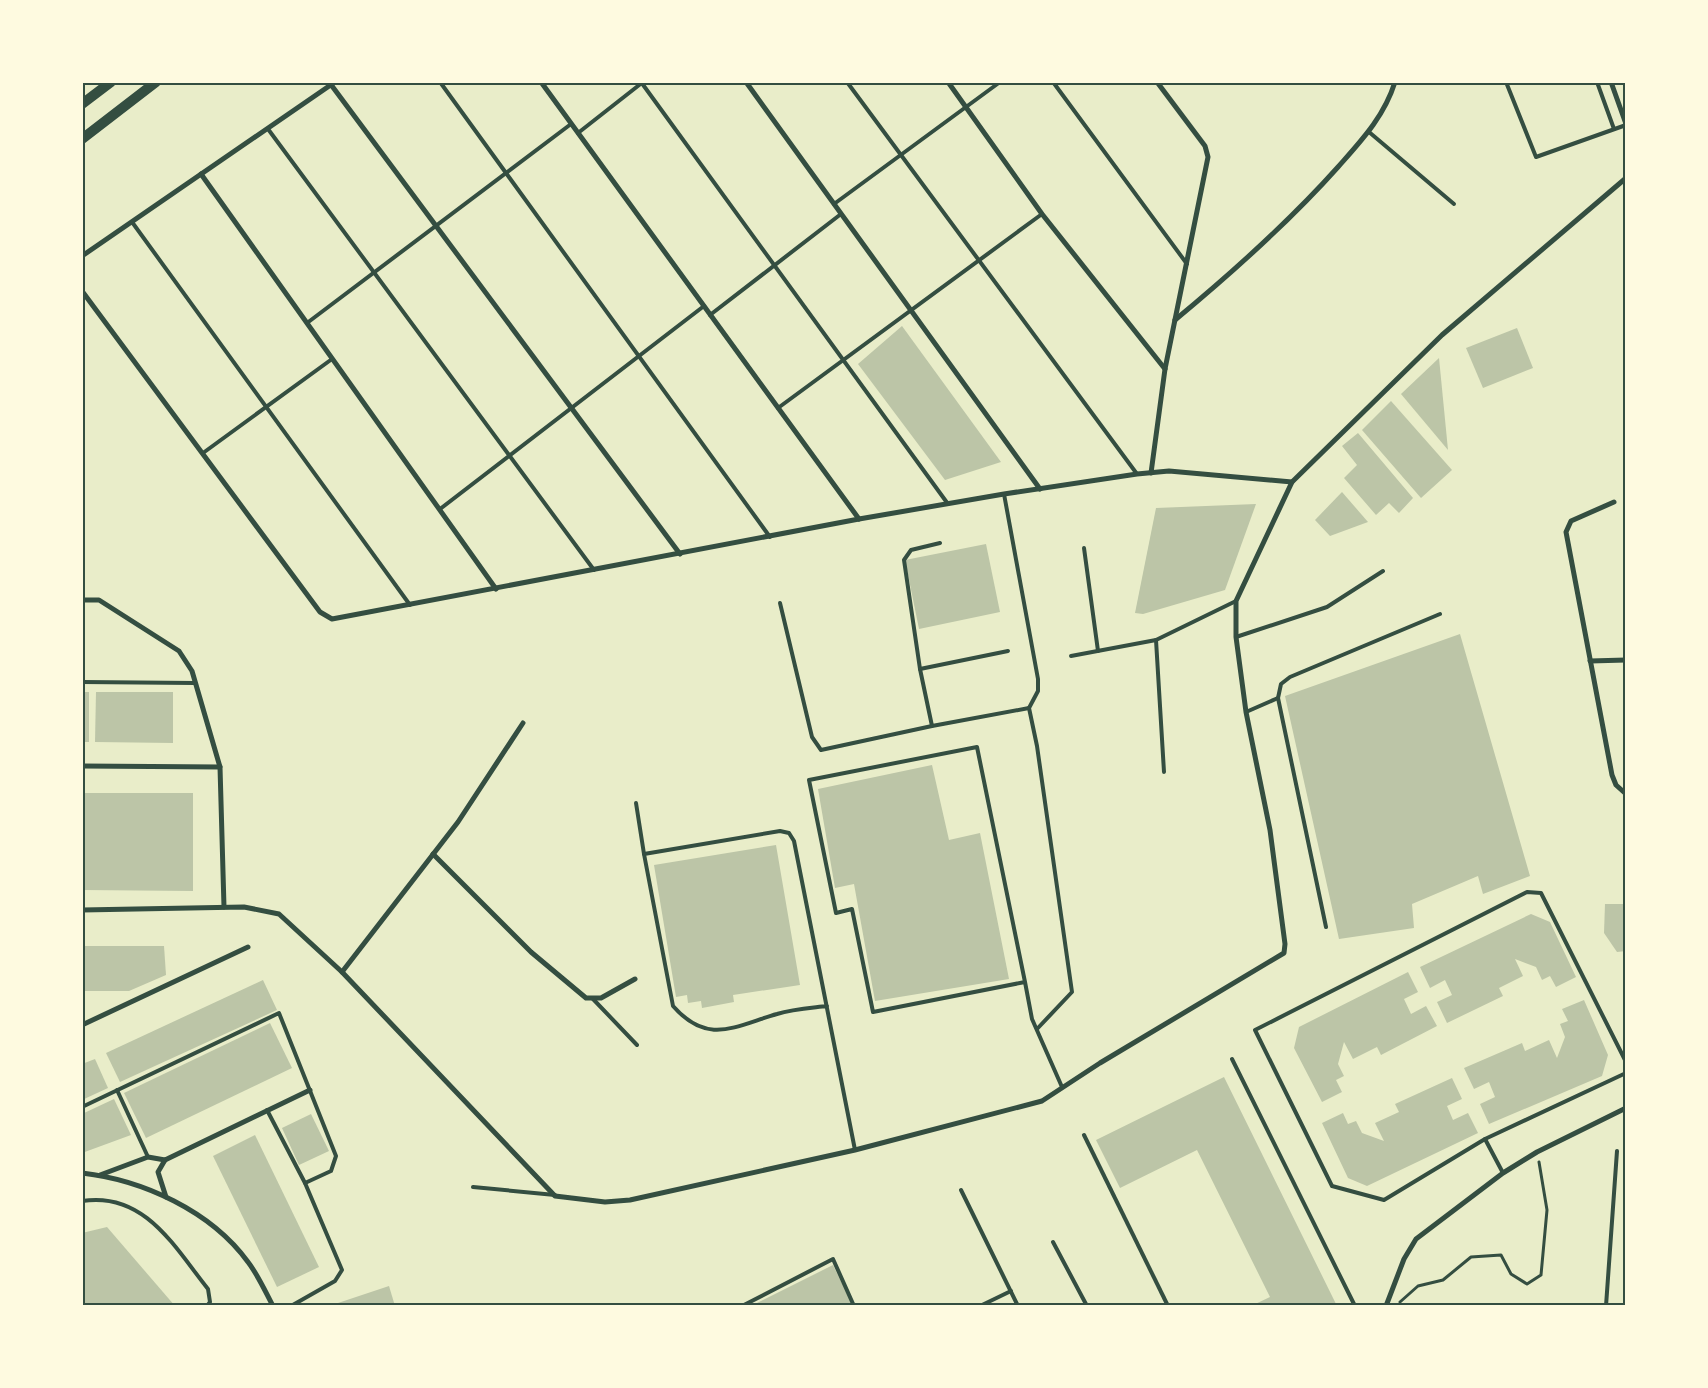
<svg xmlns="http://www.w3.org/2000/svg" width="1708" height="1388" viewBox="0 0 1708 1388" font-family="Commissioner,sans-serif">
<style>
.building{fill:#bcc5a7}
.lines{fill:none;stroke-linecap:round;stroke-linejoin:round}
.path{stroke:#344e41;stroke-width:3}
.service{stroke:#344e41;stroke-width:4}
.minor{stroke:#344e41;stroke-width:5}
.secondary{stroke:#344e41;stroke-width:10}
.neatline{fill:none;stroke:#344e41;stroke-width:2}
</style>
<rect width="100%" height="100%" fill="#e9edc9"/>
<g class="building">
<path d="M 902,326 L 1001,462 L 945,480 L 858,364 Z"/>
<path d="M 1517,328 L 1533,368 L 1483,388 L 1466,348 Z"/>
<path d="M 1439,358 L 1448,450 L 1401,394 Z"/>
<path d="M 1391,401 L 1452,470 L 1421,498 L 1362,430 Z"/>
<path d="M 1358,433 L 1413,498 L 1399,513 L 1389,503 L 1376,515 L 1344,478 L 1357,465 L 1342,446 Z"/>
<path d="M 1342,492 L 1368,522 L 1330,536 L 1315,520 Z"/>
<path d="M 1256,504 L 1225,590 L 1143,614 L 1135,613 L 1156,508 Z"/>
<path d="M 986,544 L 1000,612 L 919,629 L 905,560 Z"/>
<path d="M 1460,634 L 1530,876 L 1483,894 L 1478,876 L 1412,904 L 1414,928 L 1339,939 L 1285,696 Z"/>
<rect x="82" y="692" width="7" height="50"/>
<path d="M 96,692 L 173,692 L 173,743 L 95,742 Z"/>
<path d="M 932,765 L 949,840 L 980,833 L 1009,979 L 875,1001 L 854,884 L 835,888 L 818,789 Z"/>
<path d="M 82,793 L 193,793 L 193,891 L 82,890 Z"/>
<path d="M 776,845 L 800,985 L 733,995 L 734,1002 L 702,1008 L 701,1001 L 688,1003 L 687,995 L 676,997 L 654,865 Z"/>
<path d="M 1605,904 L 1626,904 L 1626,951 L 1617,952 L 1604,933 Z"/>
<path d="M 1531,914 L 1550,922 L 1576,977 L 1556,987 L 1550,976 L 1542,980 L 1536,967 L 1515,959 L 1523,976 L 1499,988 L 1503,996 L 1447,1023 L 1437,1002 L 1452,995 L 1445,980 L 1430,988 L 1420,967 Z"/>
<path d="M 82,946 L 164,946 L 166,975 L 129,991 L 82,991 Z"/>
<path d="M 1408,972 L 1418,992 L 1404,999 L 1411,1014 L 1426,1006 L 1437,1026 L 1381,1055 L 1377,1047 L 1353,1059 L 1344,1042 L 1338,1064 L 1344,1076 L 1336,1080 L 1342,1092 L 1322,1102 L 1294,1048 L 1299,1027 Z"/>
<path d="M 263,980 L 277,1010 L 120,1082 L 106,1053 Z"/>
<path d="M 1584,1000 L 1608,1055 L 1602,1076 L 1489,1124 L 1480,1104 L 1495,1097 L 1489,1082 L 1474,1089 L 1464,1068 L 1522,1043 L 1525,1051 L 1549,1040 L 1557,1058 L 1565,1037 L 1560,1024 L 1568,1021 L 1562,1009 Z"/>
<path d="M 270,1023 L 292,1068 L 146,1138 L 124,1093 Z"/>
<path d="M 95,1059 L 108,1088 L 82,1100 L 82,1064 Z"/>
<path d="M 1224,1077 L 1337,1306 L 1251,1306 L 1270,1297 L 1197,1150 L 1120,1188 L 1096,1140 Z"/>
<path d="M 1452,1078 L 1462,1099 L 1447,1106 L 1453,1120 L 1468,1113 L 1478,1133 L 1367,1186 L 1348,1178 L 1322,1123 L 1343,1113 L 1348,1124 L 1356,1121 L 1362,1133 L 1384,1141 L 1375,1123 L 1399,1112 L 1395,1104 Z"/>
<path d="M 114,1099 L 131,1135 L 82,1153 L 82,1114 Z"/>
<path d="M 311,1114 L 329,1151 L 299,1165 L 282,1128 Z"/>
<path d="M 255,1135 L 319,1267 L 277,1287 L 213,1156 Z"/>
<path d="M 107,1227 L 175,1306 L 82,1306 L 82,1233 Z"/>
<path d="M 833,1265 L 852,1304 L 850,1306 L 751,1306 Z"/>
<path d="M 389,1286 L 395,1306 L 332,1306 L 332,1305 Z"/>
</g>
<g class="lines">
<path class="path" d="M 1400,1302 L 1418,1286 L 1443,1280 L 1471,1257 L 1501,1255 L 1511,1274 L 1527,1284 L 1541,1275 L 1547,1210 L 1539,1162"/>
<g class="service">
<path d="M 440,82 L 770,537"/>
<path d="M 641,82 L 948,504"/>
<path d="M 847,82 L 1137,474"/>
<path d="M 1053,82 L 1187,264"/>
<path d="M 1506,82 L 1536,157 L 1626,125"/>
<path d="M 1597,82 L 1614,129"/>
<path d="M 268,129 L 594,570"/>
<path d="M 1369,132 L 1454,204"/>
<path d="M 578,133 L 643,82"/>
<path d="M 834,204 L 1000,82"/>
<path d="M 132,222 L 410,605"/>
<path d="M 710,315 L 841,214"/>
<path d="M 307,323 L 571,124"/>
<path d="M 778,408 L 1042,214"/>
<path d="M 203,453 L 332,359"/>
<path d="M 1004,494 L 1038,679 L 1038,691 L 1029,708 L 1037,746 L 1072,992 L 1037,1029"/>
<path d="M 440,509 L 704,306"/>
<path d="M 940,543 L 911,550 L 904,560 L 920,669 L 932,726 L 1029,708"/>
<path d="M 1084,548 L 1098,651"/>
<path d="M 780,603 L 812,737 L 821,750 L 932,726"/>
<path d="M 1236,637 L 1327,607 L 1383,571"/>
<path d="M 1156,640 L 1164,772"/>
<path d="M 1071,656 L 1156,640 L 1236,601"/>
<path d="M 920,669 L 1008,651"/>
<path d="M 82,682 L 195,683"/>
<path d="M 1278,698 L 1326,927"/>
<path d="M 1246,712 L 1278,698 L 1281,684 L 1290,677 L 1440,614"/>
<path d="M 636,803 L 644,854"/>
<path d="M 1025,982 L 873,1012 L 852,909 L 836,913 L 809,780 L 977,747 L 1025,982 L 1032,1019 L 1062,1087"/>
<path d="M 593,999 L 637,1045"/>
<path d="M 827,1006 C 811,1008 793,1009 777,1014 C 735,1026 708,1046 673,1006 L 644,854 L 780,831 L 789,833 L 794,841 L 855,1150"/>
<path d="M 1232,1059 L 1355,1306"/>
<path d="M 1626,1062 L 1541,893 L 1527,892 L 1255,1030 L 1332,1186 L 1384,1200 L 1485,1139 L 1626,1073"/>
<path d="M 117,1090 L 148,1157"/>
<path d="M 82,1107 L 279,1013 L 336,1156 L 331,1171 L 305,1183"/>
<path d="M 267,1110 L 305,1183 L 342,1270 L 335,1281 L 291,1306"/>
<path d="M 1084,1135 L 1168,1306"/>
<path d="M 1485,1139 L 1503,1173"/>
<path d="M 473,1187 L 555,1195"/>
<path d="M 961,1190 L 1018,1306"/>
<path d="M 82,1201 C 145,1191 175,1248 208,1289 L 210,1302 L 207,1306"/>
<path d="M 1053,1242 L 1087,1306"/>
<path d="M 742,1306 L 833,1259 L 854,1306"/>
<path d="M 980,1306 L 1011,1291"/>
<path d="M 1606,1306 L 1617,1151"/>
</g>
<g class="minor">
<path d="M 541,82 L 859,519"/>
<path d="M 746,82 L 1040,489"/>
<path d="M 948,82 L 1042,214 L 1165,369"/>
<path d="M 1611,82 L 1626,124"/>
<path d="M 332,86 L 680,554"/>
<path d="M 201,174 L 496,589"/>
<path d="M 82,256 L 335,82"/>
<path d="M 82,291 L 320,612 L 332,619 L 859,519 L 1004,494 L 1137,474 L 1169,471 L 1292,482"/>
<path d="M 1175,320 C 1233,272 1288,223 1338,167 C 1361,141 1384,117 1395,82"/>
<path d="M 1151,473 L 1165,369 L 1208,157 L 1205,146 L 1157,82"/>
<path d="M 1614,502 L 1571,521 L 1566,532 L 1612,775 L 1616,785 L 1626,794"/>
<path d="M 82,600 L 99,600 L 179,651 L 192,671 L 220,767 L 224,907"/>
<path d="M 1590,661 L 1626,660"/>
<path d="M 82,766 L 220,767"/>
<path d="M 433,854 L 531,952 L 586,998 L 601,998 L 635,979"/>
<path d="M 82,910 L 244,907 L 279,914 L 342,972 L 555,1196 L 605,1202 L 630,1200 L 855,1150 L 1042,1101 L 1100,1063 L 1284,953 L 1285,944 L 1270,830 L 1246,712 L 1236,637 L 1236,601 L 1292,482 L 1442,335 L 1626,178"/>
<path d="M 342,972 L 458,822 L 523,723"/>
<path d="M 82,1025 L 248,947"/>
<path d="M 165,1160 L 158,1172 L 166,1197"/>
<path d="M 82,1173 C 143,1180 211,1211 248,1262 C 258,1275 265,1291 273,1306"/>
<path d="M 100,1175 L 148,1157 L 165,1160 L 310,1090"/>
<path d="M 1386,1306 L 1404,1259 L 1416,1239 L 1503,1173 L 1537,1152 L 1626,1108"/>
</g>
<g class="secondary">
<path d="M 82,104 L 111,82"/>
<path d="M 82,139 L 156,82"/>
</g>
</g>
<rect width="1708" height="1388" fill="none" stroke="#fefae0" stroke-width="168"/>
<rect x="84" y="84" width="1540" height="1220" class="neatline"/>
</svg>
